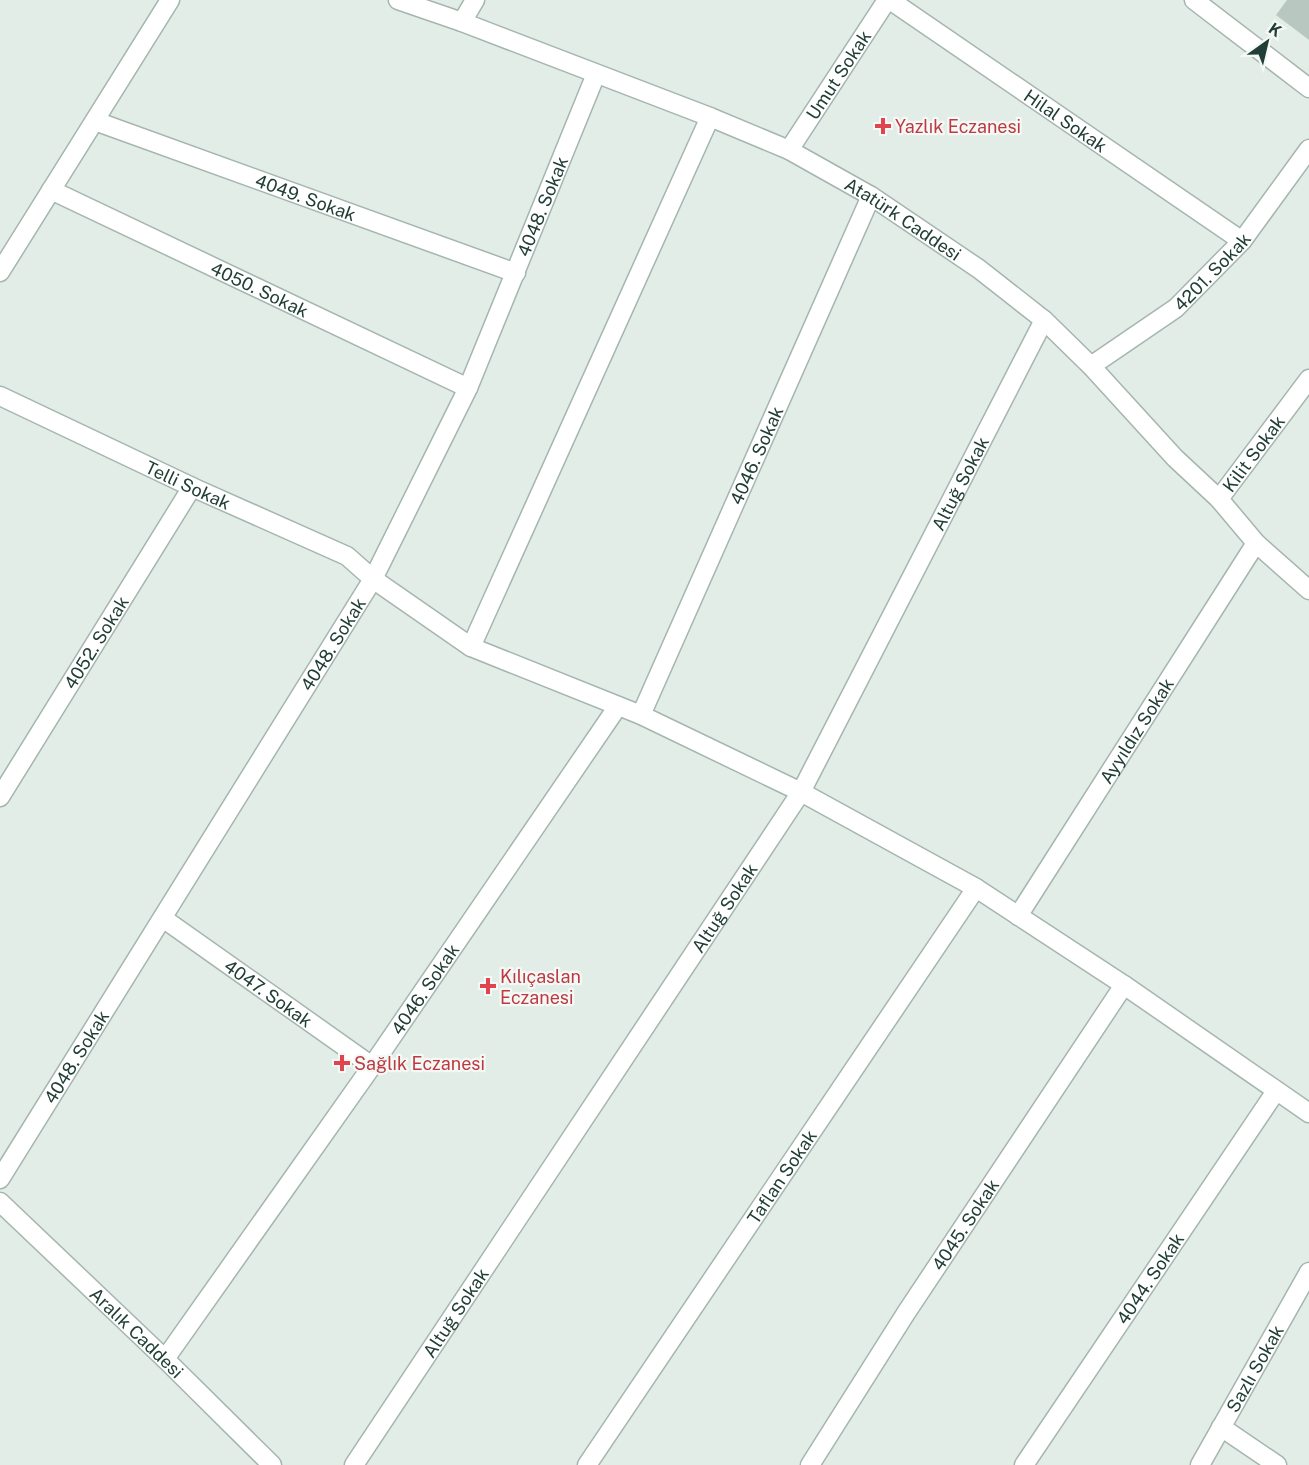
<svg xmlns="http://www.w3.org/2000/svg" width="1309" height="1465" viewBox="0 0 1309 1465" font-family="'Public Sans',sans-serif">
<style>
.building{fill:#b8c8c1}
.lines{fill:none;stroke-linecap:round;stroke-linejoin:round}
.minor-casing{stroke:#a5b5af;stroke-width:21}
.minor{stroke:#fff;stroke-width:18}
.health-dot{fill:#e0444e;stroke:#f4f9f6;stroke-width:2}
.labels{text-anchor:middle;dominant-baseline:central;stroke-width:4.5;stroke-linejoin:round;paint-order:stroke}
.street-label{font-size:18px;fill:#223f37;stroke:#f4f9f6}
.health-label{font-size:18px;fill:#be3a42;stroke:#f4f9f6;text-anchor:start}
</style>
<rect width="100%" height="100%" fill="#e3ede8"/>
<path class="building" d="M 1287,0 L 1309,0 L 1309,40 L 1276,15 Z"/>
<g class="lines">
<g class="minor-casing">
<g id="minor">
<path id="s1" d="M 398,0 L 462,22 L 710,117 L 789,150 L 871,196 L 979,269 L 1044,320 L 1091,366 L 1175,458 L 1219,499 L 1256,543 L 1309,590"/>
<path id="s2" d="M 890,0 L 1242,241"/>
<path d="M 1194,0 L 1309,88"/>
<path d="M 462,22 L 475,0"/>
<path id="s3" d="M 95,121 L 516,273"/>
<path id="s4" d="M 789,150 L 887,0"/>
<path id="s5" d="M 51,190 L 468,388"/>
<path d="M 0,272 L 170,0"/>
<path id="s6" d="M 1091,366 L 1176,308 L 1242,241 L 1309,149"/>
<path id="s7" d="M 0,396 L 192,487 L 347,556 L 373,579 L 471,647 L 641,715 L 801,792 L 976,888 L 1124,985 L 1309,1113"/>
<path id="s8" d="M 1219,499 L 1309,379"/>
<path d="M 471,647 L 710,117"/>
<path id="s9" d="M 641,715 L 871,196"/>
<path id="s10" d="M 0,797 L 192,487"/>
<path id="s11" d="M 1018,916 L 1256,543"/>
<path id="s12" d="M 164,919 L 372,1066"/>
<path id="s13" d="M 0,1179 L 373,579 L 468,388 L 596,74"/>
<path id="s14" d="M 0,1202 L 165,1359 L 272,1465"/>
<path id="s15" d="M 165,1359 L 372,1066 L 618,706"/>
<path d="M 1221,1427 L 1277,1465"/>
<path id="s16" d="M 354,1465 L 801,792 L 1044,320"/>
<path id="s17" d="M 587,1465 L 976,888"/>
<path id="s18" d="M 810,1465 L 906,1313 L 1124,985"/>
<path id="s19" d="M 1024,1465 L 1276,1091"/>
<path id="s20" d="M 1200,1465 L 1309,1272"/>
</g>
</g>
<use href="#minor" class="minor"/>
</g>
<g class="health-dot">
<path d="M880 117h6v6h6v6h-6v6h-6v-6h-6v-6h6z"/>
<path d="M485 977h6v6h6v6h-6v6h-6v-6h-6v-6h6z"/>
<path d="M339 1054h6v6h6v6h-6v6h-6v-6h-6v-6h6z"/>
</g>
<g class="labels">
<g class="street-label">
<text stroke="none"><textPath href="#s4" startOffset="90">Umut Sokak</textPath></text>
<text stroke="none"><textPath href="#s2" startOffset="213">Hilal Sokak</textPath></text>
<text stroke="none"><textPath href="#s3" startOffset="224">4049. Sokak</textPath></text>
<text stroke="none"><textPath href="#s13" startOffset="1116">4048. Sokak</textPath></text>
<text stroke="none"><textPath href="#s1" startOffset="552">Atatürk Caddesi</textPath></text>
<text stroke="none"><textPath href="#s6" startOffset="154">4201. Sokak</textPath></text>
<text stroke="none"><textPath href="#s5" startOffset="231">4050. Sokak</textPath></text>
<text stroke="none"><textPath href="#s8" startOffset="57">Kilit Sokak</textPath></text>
<text stroke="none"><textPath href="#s9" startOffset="284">4046. Sokak</textPath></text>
<text stroke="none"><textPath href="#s16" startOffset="1155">Altuğ Sokak</textPath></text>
<text stroke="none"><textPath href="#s7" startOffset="208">Telli Sokak</textPath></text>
<text stroke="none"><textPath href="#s10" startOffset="182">4052. Sokak</textPath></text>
<text stroke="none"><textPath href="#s13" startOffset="630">4048. Sokak</textPath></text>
<text stroke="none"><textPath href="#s11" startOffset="220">Ayyıldız Sokak</textPath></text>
<text stroke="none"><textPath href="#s16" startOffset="669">Altuğ Sokak</textPath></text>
<text stroke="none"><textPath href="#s15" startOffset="452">4046. Sokak</textPath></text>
<text stroke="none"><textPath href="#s12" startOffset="128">4047. Sokak</textPath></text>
<text stroke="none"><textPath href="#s13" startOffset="144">4048. Sokak</textPath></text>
<text stroke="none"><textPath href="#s17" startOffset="348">Taflan Sokak</textPath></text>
<text stroke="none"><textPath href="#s18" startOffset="286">4045. Sokak</textPath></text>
<text stroke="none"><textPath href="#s19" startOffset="225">4044. Sokak</textPath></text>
<text stroke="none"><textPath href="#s16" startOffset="183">Altuğ Sokak</textPath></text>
<text stroke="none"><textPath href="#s14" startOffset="189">Aralık Caddesi</textPath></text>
<text stroke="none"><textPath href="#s20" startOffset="111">Sazlı Sokak</textPath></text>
</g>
<g class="health-label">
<text x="895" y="126">Yazlık Eczanesi</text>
<text x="500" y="976">Kılıçaslan<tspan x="500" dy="21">Eczanesi</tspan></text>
<text x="354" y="1063">Sağlık Eczanesi</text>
</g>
</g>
<g transform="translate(1267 42) rotate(34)" stroke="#f4f9f6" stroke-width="4.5" paint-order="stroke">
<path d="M0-4.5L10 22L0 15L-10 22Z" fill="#223f37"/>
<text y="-9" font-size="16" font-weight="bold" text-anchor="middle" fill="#223f37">K</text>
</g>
</svg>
